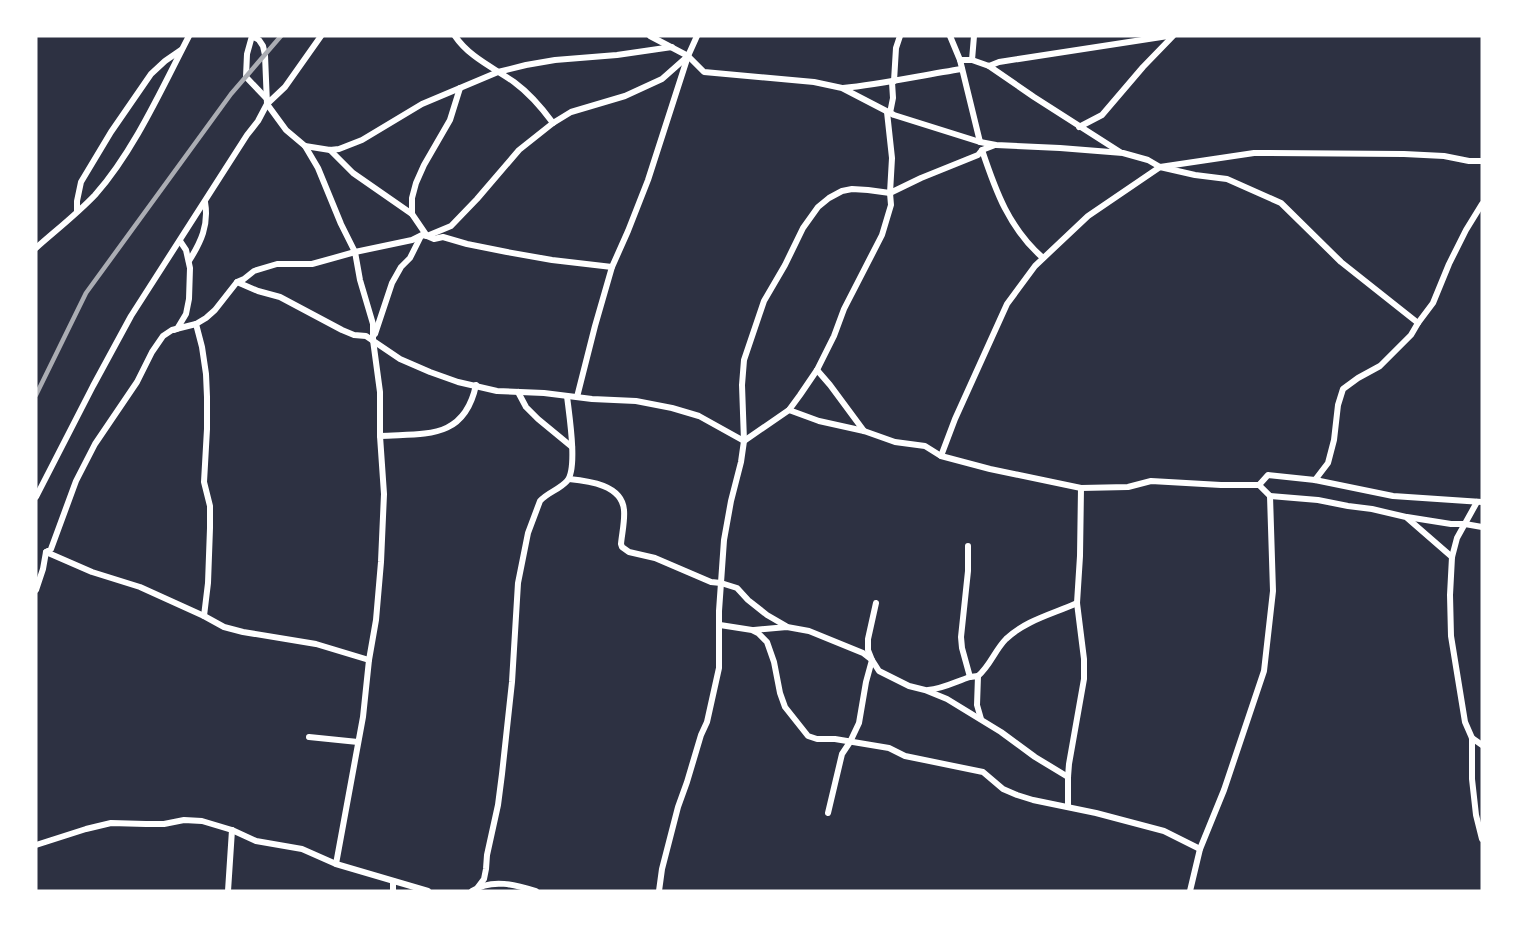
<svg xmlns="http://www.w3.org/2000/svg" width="1518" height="927" viewBox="0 0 1518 927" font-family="'Times New Roman',serif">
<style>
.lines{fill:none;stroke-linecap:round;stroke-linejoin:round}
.minor{stroke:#fff;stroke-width:6}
.rail{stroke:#abadb3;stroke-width:4.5}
</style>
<rect width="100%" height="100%" fill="#2d3142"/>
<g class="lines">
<g class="minor">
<path d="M 252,36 L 259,40 L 263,46 L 265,55 L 267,104 L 286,130 L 305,146 L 318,168 L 341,224 L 355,252 L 360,280 L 373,324 L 373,340 L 380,392 L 380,436 L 384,494 L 381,562 L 376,620 L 369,660 L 363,717 L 336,864"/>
<path d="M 252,36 L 247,54 L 246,77 L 267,99"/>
<path d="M 455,36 C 469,57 494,68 514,82 C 529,93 542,108 553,123"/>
<path d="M 650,36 L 688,56"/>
<path d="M 950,36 L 960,60 L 980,142"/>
<path d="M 960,60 L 972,60 L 989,66 L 999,62 L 1168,36"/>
<path d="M 972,60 L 974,36"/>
<path d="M 989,66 L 1034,97 L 1120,152"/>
<path d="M 894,81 L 896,48 L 900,36"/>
<path d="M 460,88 L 450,120 L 424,165 L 416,183 L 412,198 L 412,214 L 427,236 L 434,239 L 443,237 L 467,244 L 507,252 L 552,260 L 612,267"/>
<path d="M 843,88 C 883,84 922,75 962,69"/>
<path d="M 890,113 L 893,98 L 892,82"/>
<path d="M 1079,127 L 1102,115 L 1143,67 L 1173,36"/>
<path d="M 305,146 L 330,150 L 339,149 L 362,140 L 422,104 L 498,72 L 526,65 L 555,60 L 617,55 L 672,47"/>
<path d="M 330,150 L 353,173 L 412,214"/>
<path d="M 982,150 C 996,192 1009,228 1043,258"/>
<path d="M 77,211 L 77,201 L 81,182 L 111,132 L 151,74 L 165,61 L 181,50"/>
<path d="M 36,248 C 55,231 77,214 95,195 C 134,151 162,88 189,36"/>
<path d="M 189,261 C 201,242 209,225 205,202"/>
<path d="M 237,282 L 258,291 L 280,297 L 342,330 L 354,335 L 366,336 L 400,359 L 430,372 L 458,382 L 497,391 L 544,393 L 592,399 L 636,401 L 672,408 L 699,416 L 744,441 L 742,385 L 744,360 L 764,301 L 785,265 L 803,228 L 818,207 L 829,198 L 842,191 L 852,189 L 868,190 L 890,193 L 921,178 L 978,155 L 982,150 L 995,145"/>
<path d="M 196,324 L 202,347 L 206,374 L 207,397 L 207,429 L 204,482 L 210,506 L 210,528 L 208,583 L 204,616"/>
<path d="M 174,330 L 177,329 L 186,314 L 189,299 L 190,268 L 186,250 L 180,241"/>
<path d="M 375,334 L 392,283 L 401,267 L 410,258 L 421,236"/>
<path d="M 817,370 L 830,385 L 864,431"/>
<path d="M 518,392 L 526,407 L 538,419 L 572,447"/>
<path d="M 577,397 L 595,326 L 612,267 L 628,231 L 648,180 L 688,56 L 697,36"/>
<path d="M 789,410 L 819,421 L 864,431 L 895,442 L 925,446 L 941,456 L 990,469 L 1081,488 L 1128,487 L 1151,481 L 1221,485 L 1259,485 L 1268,475 L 1315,480 L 1393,496 L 1482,502"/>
<path d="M 380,436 C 424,433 464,441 476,385"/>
<path d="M 941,456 L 955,419 L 1007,304 L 1035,266 L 1088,216 L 1160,167 L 1195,175 L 1227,179 L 1281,203 L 1341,262 L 1418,323"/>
<path d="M 569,479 C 589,481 622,485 624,510 C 625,521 622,533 621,544 L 622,547 L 629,552 L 655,558 L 711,582 L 721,583 L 737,588 L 748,600 L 767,615 L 786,626"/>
<path d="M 1315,480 L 1328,463 L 1334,440 L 1338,405 L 1343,389 L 1358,378 L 1380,366 L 1411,335 L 1418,323 L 1433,303 L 1449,264 L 1466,230 L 1482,204"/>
<path d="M 1270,496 L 1318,500 L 1348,506 L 1372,509 L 1406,517 L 1452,557"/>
<path d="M 36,497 L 93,386 L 131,316 L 247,135 L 258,121 L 267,104 L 285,87 L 321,36"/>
<path d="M 1477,502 L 1457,538 L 1452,557 L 1450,595 L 1451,636 L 1465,722 L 1472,738 L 1472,779 L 1476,815 L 1482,839"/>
<path d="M 1407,517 L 1451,524 L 1465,524 L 1482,527"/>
<path d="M 968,546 L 968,571 L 961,637 L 962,648 L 970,677 L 978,676 L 977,705 L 981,719"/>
<path d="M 46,552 L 92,572 L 140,587 L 204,616 L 224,627 L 243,632 L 316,644 L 369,660"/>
<path d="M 36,590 L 43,569 L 46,552 L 51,549 L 76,481 L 95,444 L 137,382 L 152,352 L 163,336 L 172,330 L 196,324 L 206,318 L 215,310 L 237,282 L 244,279 L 254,271 L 277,264 L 312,264 L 355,252 L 412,240 L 422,235 L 427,236 L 451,226 L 477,199 L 519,150 L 553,123 L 571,112 L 625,96 L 662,79 L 688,56 L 704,72 L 814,82 L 842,88 L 894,115 L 980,142 L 996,145 L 1060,148 L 1123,153 L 1148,160 L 1160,167 L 1254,153 L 1404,154 L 1444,156 L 1469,161 L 1482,161"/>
<path d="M 720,625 L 752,630 L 758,633 L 767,642 L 774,662 L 780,693 L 785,707 L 808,736 L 817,739 L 835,739 L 889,748 L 905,756 L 983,772 L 1003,789 L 1017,795 L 1033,800 L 1096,813 L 1164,831 L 1200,849"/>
<path d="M 754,630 L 787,627 L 809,631 L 863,653 L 872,660 L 879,671 L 909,686 L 925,690 L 947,699 L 1001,732 L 1035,757 L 1068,777"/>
<path d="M 978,676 C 990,666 995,650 1006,639 C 1026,620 1053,614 1077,603"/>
<path d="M 928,690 C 943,689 957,681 970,677"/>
<path d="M 309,737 L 358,742"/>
<path d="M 1472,738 L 1482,745"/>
<path d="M 1068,807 L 1068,777 L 1069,764 L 1084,679 L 1084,659 L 1077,603 L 1080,556 L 1081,488"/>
<path d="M 828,813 L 842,754 L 850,742 L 859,723 L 866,682 L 872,660 L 868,650 L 868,639 L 876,603"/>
<path d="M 36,845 L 86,829 L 111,823 L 146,824 L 164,824 L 184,820 L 202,821 L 232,830 L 256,841 L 302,849 L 336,864 L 428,891"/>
<path d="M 228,891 L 232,830"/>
<path d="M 393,891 L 393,881"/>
<path d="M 472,891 C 492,878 516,885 536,891"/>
<path d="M 478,891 L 478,887 L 484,879 L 486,869 L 487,855 L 498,805 L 502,774 L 512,682 L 518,583 L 528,533 L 540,501 C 548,492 559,490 567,481 C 578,469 569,414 567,396"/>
<path d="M 659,891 L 662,869 L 678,807 L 687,782 L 701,735 L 707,722 L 719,668 L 719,611 L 724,540 L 731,501 L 741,462 L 744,441 L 789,410 L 800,395 L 817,370 L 834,336 L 844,309 L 882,235 L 891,205 L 890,193 L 892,158 L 887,112"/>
<path d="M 1190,891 L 1200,849 L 1224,790 L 1264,671 L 1273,591 L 1270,496 L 1259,485"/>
</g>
<path class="rail" d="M 36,395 L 86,293 L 231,94 L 281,36"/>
</g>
<rect width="1518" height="927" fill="none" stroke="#ffffff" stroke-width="75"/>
</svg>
